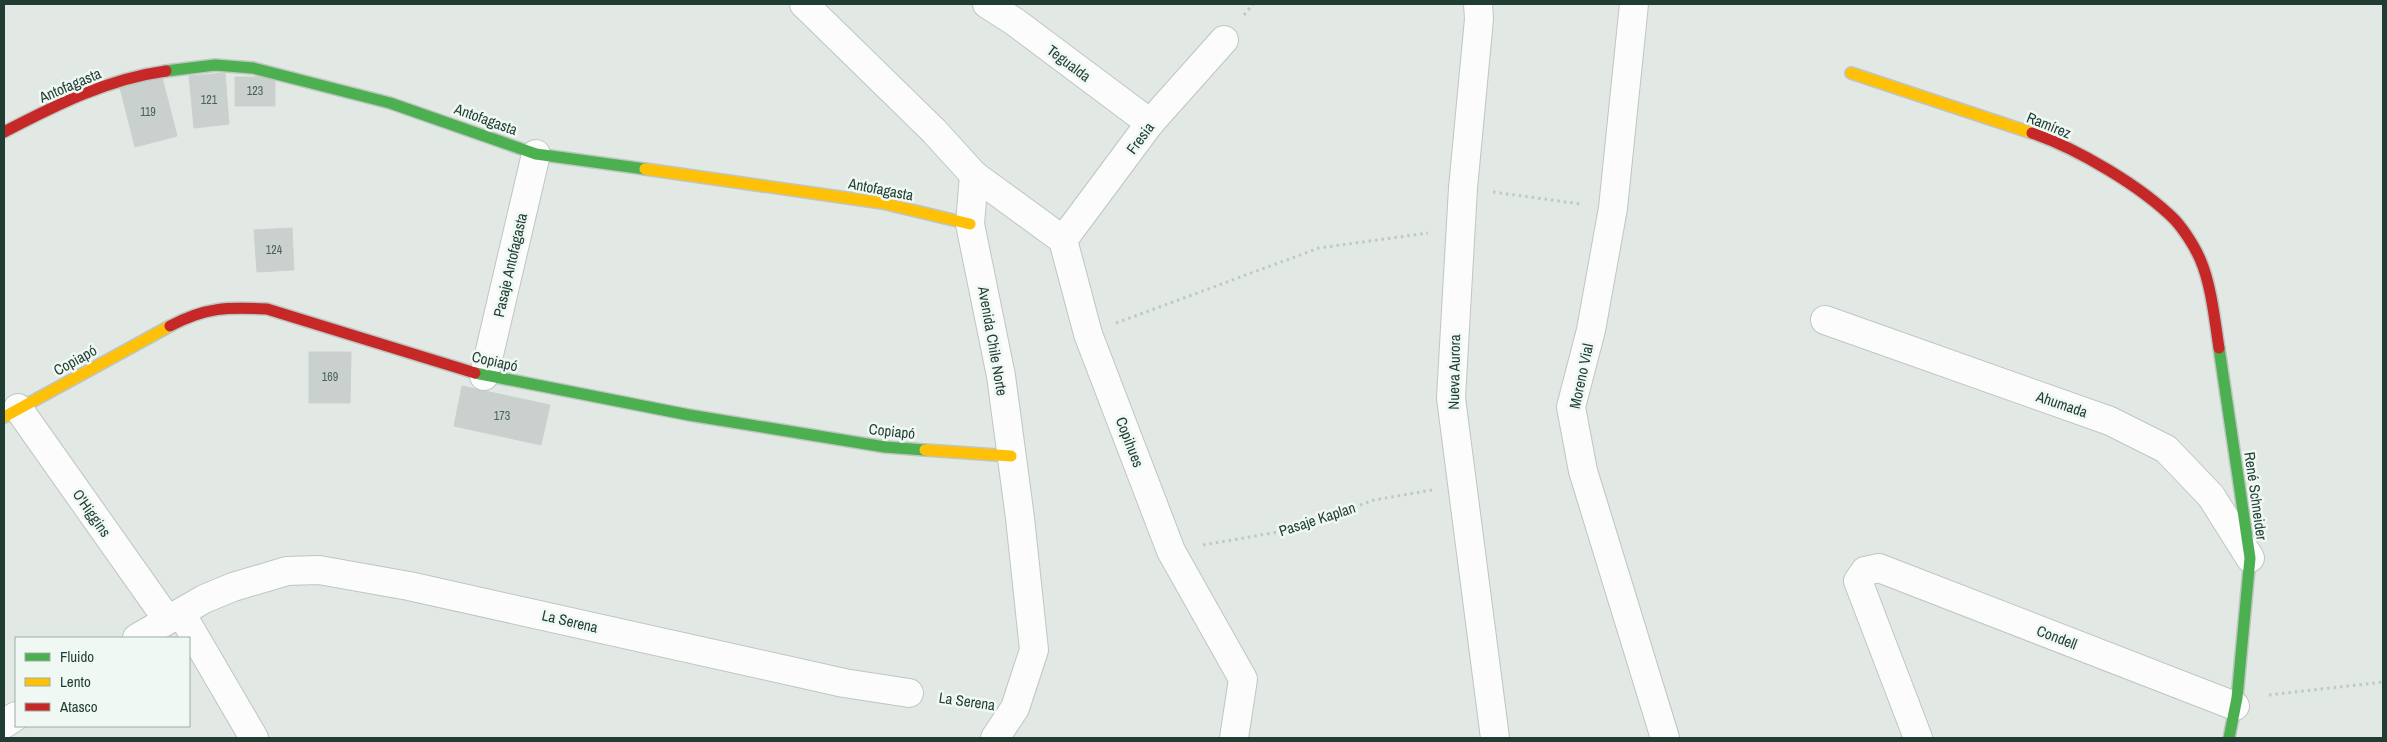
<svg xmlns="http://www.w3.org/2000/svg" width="2387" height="742" viewBox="0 0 2387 742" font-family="'Archivo Narrow',sans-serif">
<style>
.building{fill:#c9d0cd;stroke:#cbd2ce}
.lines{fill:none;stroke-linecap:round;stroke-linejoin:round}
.street-casing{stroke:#bfc6c2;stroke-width:30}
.fast-casing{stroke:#bec6c2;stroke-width:14}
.slow-casing{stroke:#bec6c2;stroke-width:14}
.jam-casing{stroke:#bec6c2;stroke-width:14}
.path{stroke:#bfc9c4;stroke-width:3;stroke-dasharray:2.5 4;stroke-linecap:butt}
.street{stroke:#fbfcfb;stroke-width:28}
.fast{stroke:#4caf50;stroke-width:11}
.slow{stroke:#ffc107;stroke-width:11}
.jam{stroke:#c62828;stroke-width:11}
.labels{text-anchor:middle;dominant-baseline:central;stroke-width:5;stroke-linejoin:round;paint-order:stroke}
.number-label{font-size:12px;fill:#4a625a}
.street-label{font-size:15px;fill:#1f3d33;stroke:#f0f8f3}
</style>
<rect width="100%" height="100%" fill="#e2e9e5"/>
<g class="building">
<path d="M 225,73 L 229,124 L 194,128 L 189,76 Z"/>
<path d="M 162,77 L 177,136 L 135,147 L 120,88 Z"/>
<rect x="235" y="77" width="40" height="29"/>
<path d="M 292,228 L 294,270 L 257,272 L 254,230 Z"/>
<path d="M 309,352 L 351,352 L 350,403 L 309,403 Z"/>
<path d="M 462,386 L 550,405 L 541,445 L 454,426 Z"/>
</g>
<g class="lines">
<g class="street-casing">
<g id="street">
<path d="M 804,4 L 934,131 L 974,175 L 970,224 L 1001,376 L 1020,518 L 1034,650 L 1015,708 L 995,738"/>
<path d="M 987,4 L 1015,22 L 1150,123"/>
<path d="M 1478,4 L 1479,19 L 1463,188 L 1451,398 L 1495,738"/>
<path d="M 1634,4 L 1613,208 L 1591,330 L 1571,407 L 1583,471 L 1665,738"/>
<path d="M 974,175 L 1063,240 L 1088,334 L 1171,551 L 1243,679 L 1234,738"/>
<path d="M 1063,240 L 1150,123 L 1224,40"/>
<path d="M 1825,320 L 2110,421 L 2166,449 L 2211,496 L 2250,558"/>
<path d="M 484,376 L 536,154"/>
<path d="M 18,408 L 167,619"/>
<path d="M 181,613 L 254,738"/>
<path d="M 137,638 L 204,599 L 233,587 L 287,571 L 319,570 L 409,586 L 844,683 L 909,693"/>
<path d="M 4,724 L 16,716"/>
<path d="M 1918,738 L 1858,581 L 1865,571 L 1879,568 L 2235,706"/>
</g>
</g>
<g class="fast-casing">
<g id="fast">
<path d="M 166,71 L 215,65 L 253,68 L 390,103 L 536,154 L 645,169"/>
<path d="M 2219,348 L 2250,558 L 2237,698 L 2229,738"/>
<path d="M 475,373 L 689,415 L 885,447 L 925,450"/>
</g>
</g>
<g class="slow-casing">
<g id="slow">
<path d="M 1851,73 L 2032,133"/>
<path d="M 645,169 L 882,203 L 970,224"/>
<path d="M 4,417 L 170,326"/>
<path d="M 925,450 L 1011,456"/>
</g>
</g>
<g class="jam-casing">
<g id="jam">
<path d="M 4,132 C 56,105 107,79 166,71"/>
<path d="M 2032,133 C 2078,149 2141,186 2175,220 C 2184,230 2195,247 2200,259 C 2211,283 2215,322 2219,348"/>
<path d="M 170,326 C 206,307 227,307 267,309 L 475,373"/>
</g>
</g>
<g class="path">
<path d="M 1244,15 L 1253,4"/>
<path d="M 1493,192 L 1581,204"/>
<path d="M 1116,323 L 1319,248 L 1428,233"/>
<path d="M 1203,545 L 1290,530 L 1374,500 L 1432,490"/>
<path d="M 2269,695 L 2383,682"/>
<path d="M 940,697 L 980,703"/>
</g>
<use href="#street" class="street"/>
<use href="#fast" class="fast"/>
<use href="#slow" class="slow"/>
<use href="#jam" class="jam"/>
</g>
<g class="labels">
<g class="number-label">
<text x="255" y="91">123</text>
<text x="209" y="100">121</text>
<text x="148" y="112">119</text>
<text x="274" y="250">124</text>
<text x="330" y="377">169</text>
<text x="502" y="416">173</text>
</g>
<g class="street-label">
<text transform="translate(1069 63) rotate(37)">Tegualda</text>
<text transform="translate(70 85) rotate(-23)">Antofagasta</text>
<text transform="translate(486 119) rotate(20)">Antofagasta</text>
<text transform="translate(2049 125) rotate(22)">Ramírez</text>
<text transform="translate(1140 138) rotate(-53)">Fresia</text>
<text transform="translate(881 189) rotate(11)">Antofagasta</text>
<text transform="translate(510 265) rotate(-77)">Pasaje Antofagasta</text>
<text transform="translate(993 341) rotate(80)">Avenida Chile Norte</text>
<text transform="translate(75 360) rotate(-29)">Copiapó</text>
<text transform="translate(495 361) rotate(13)">Copiapó</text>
<text transform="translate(1454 372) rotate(-89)">Nueva Aurora</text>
<text transform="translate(1581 376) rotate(-78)">Moreno Vial</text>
<text transform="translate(2062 404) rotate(19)">Ahumada</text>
<text transform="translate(892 431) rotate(6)">Copiapó</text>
<text transform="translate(1130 442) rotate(69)">Copihues</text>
<text transform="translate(2256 496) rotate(82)">René Schneider</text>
<text transform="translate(92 513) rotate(55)">O'Higgins</text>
<text transform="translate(1317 519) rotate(-18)">Pasaje Kaplan</text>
<text transform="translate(570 621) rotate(13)">La Serena</text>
<text transform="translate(2057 637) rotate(21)">Condell</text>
<text transform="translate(967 701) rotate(8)">La Serena</text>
</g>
</g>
<rect width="2387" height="742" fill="none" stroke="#1f3d33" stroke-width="10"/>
<rect x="15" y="637" width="175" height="90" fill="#f0f8f3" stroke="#9cada6"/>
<rect x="25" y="653" width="25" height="8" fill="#4caf50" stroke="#9cada6"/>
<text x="60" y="662" font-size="15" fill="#1f3d33">Fluido</text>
<rect x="25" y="678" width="25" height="8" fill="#ffc107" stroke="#9cada6"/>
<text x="60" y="687" font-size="15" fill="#1f3d33">Lento</text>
<rect x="25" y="703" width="25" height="8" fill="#c62828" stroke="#9cada6"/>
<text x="60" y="712" font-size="15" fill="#1f3d33">Atasco</text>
</svg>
